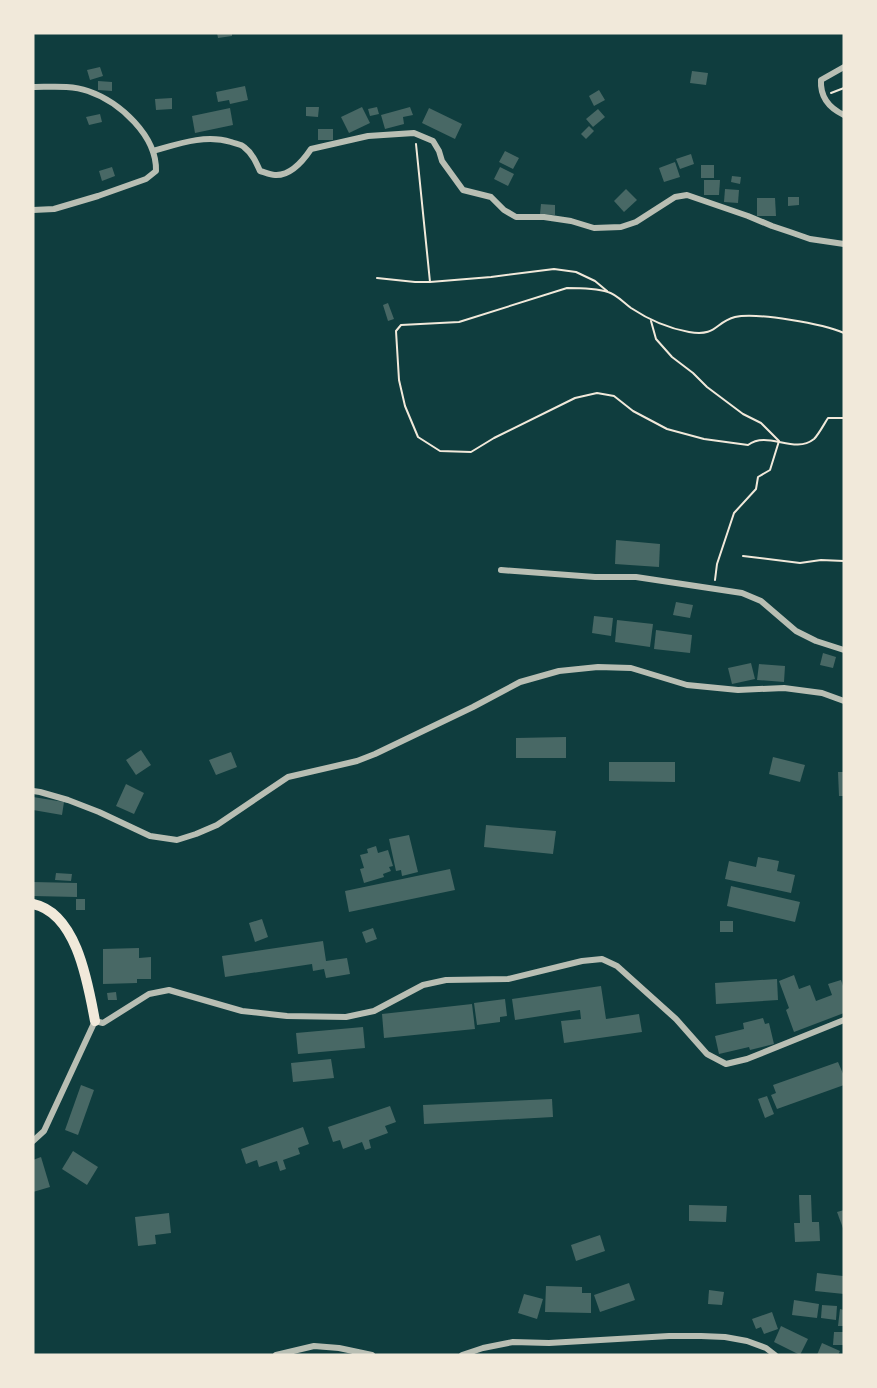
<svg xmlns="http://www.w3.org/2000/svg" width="877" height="1388" viewBox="0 0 877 1388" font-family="Rubik,sans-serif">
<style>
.building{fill:#486865}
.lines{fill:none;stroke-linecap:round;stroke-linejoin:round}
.path{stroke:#f1e9da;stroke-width:2}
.minor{stroke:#b8beb3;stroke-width:6}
.trunk{stroke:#f1e9da;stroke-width:10}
</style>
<rect width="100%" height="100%" fill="#0f3d3e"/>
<g class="building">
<path d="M 217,33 L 232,33 L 232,36 L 218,38 Z"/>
<path d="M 100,67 L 103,76 L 90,80 L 87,70 Z"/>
<path d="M 692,71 L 708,73 L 706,85 L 690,83 Z"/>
<path d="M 98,81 L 112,82 L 112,91 L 98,90 Z"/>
<path d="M 245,86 L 248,100 L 230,104 L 229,100 L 218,102 L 216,92 Z"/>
<path d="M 599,90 L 605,100 L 594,106 L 589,96 Z"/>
<path d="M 172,98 L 172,109 L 156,110 L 155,99 Z"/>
<path d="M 306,107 L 319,107 L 318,117 L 306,116 Z"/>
<path d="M 362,107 L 370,123 L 349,133 L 341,117 Z"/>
<path d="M 377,107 L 379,114 L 370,116 L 368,109 Z"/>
<path d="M 410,107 L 413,115 L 403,117 L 404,124 L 385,129 L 381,115 Z"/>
<path d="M 230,108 L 233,125 L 195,133 L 192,116 Z"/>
<path d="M 429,108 L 462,124 L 455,139 L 422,123 Z"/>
<path d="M 598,109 L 605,117 L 593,127 L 586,119 Z"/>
<path d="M 100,114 L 102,122 L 89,125 L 86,117 Z"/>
<path d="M 589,126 L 594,131 L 586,139 L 581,134 Z"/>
<rect x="318" y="129" width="15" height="11"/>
<path d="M 505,151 L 519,158 L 513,169 L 499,162 Z"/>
<path d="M 691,154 L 694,164 L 680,169 L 676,159 Z"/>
<path d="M 675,162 L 680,177 L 664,182 L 659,168 Z"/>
<rect x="701" y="165" width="13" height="13"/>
<path d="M 112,167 L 115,176 L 102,181 L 99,171 Z"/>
<path d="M 500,167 L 514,174 L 508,186 L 494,179 Z"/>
<path d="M 732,176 L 741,177 L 740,184 L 731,182 Z"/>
<path d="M 704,180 L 720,180 L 719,195 L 704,195 Z"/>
<path d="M 626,189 L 637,200 L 624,212 L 614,201 Z"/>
<path d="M 725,189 L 739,190 L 738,203 L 724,202 Z"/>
<path d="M 788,197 L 799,197 L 799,205 L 788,206 Z"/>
<path d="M 757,198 L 775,198 L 776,216 L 757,216 Z"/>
<path d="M 541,204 L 555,205 L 555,215 L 540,214 Z"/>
<path d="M 388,303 L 394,319 L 388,321 L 383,305 Z"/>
<path d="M 616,540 L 660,544 L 659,567 L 615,564 Z"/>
<path d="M 676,602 L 693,605 L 690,618 L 673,615 Z"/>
<path d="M 594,616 L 613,618 L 611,636 L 592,633 Z"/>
<path d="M 617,620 L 653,624 L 650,647 L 615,642 Z"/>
<path d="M 656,630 L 692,635 L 690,653 L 654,649 Z"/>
<path d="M 823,653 L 836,657 L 833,668 L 820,665 Z"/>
<path d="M 751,663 L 755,679 L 732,684 L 728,668 Z"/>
<path d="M 759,664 L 785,666 L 784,682 L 757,680 Z"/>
<path d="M 566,737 L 566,758 L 516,758 L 516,738 Z"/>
<path d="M 141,750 L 151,765 L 136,775 L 126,760 Z"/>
<path d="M 231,752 L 237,767 L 216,775 L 209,760 Z"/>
<path d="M 773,757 L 805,765 L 800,782 L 769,774 Z"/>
<path d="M 609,762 L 675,762 L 675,782 L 609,781 Z"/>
<path d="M 838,772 L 844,772 L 844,796 L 839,796 Z"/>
<path d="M 126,784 L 144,793 L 134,814 L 116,806 Z"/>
<path d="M 33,797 L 64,802 L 62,815 L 33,810 Z"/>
<path d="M 486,825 L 556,831 L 553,854 L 484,847 Z"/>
<path d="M 409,835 L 418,872 L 402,876 L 401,870 L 396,871 L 389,839 Z"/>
<path d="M 376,846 L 378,853 L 388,850 L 393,866 L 389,867 L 391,871 L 383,874 L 384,877 L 364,883 L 360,869 L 364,868 L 360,855 L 368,853 L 367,849 Z"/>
<path d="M 758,857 L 779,861 L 777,871 L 795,875 L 791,893 L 725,879 L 729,861 L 756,867 Z"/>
<path d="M 450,869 L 455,890 L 349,912 L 345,891 Z"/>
<path d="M 56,873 L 72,874 L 71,881 L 55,880 Z"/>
<path d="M 33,882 L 77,883 L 77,897 L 33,896 Z"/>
<path d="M 731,886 L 800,902 L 795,922 L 727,906 Z"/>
<rect x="76" y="899" width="9" height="11"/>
<path d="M 262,919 L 268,937 L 255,942 L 249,923 Z"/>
<rect x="720" y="921" width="13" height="11"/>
<path d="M 373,928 L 377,939 L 366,943 L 362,932 Z"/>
<path d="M 323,941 L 326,961 L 347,958 L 350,974 L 326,978 L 324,969 L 313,971 L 312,964 L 225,977 L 222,956 Z"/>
<path d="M 139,948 L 139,958 L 151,957 L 151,979 L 137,979 L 137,983 L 103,984 L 103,949 Z"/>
<path d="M 794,975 L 799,989 L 810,985 L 816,1001 L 832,995 L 828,984 L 841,980 L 844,989 L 844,1013 L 794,1032 L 786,1010 L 789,1008 L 779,981 Z"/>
<path d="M 777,979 L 778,1000 L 716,1004 L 715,983 Z"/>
<path d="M 601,986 L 606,1019 L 639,1014 L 642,1032 L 564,1043 L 561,1021 L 581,1019 L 580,1010 L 515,1020 L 512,999 Z"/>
<path d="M 116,992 L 117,1000 L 108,1000 L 107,993 Z"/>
<path d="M 505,999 L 507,1016 L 500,1017 L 500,1022 L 477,1025 L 474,1003 Z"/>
<path d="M 472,1004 L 475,1029 L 384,1038 L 382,1014 Z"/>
<path d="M 763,1018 L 765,1024 L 769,1023 L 774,1044 L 750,1050 L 749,1047 L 719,1054 L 715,1036 L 744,1029 L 743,1023 Z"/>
<path d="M 363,1027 L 365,1048 L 298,1054 L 296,1033 Z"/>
<path d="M 331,1059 L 334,1078 L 293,1082 L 291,1063 Z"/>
<path d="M 838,1062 L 844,1076 L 844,1085 L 777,1109 L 771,1095 L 776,1093 L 773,1085 Z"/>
<path d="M 81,1085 L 94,1090 L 78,1135 L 65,1130 Z"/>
<path d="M 767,1096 L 774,1114 L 765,1118 L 758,1099 Z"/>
<path d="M 552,1099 L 553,1117 L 424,1124 L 423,1105 Z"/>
<path d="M 390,1106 L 396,1122 L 385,1126 L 388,1133 L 369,1140 L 371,1148 L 365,1150 L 362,1142 L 343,1149 L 340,1140 L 333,1142 L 328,1127 Z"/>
<path d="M 303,1127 L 309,1144 L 298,1148 L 300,1154 L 283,1160 L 286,1169 L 280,1171 L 277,1161 L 259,1167 L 257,1160 L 246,1164 L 241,1149 Z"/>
<path d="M 73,1151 L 98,1167 L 87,1185 L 62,1169 Z"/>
<path d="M 41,1157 L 50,1187 L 33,1192 L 33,1160 Z"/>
<path d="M 799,1195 L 811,1195 L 812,1222 L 819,1222 L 820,1241 L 795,1242 L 794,1223 L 800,1223 Z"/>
<path d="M 689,1205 L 727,1206 L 726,1222 L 689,1221 Z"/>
<path d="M 844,1210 L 844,1231 L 837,1212 Z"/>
<path d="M 169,1213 L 171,1233 L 155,1235 L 156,1244 L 138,1246 L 135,1217 Z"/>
<path d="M 600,1235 L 605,1251 L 576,1261 L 571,1245 Z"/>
<path d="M 817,1273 L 843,1276 L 844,1294 L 815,1291 Z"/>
<path d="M 629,1283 L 635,1300 L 600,1312 L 594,1295 Z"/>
<path d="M 546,1286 L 582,1287 L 582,1293 L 591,1293 L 591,1313 L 545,1312 Z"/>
<path d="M 709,1290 L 724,1292 L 722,1305 L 708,1304 Z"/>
<path d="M 524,1294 L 543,1299 L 537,1319 L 518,1313 Z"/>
<path d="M 794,1300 L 819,1304 L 817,1318 L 792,1315 Z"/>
<path d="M 822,1305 L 837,1306 L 836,1320 L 821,1318 Z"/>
<path d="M 840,1309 L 844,1310 L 844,1326 L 838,1326 Z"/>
<path d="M 772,1312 L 778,1329 L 764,1334 L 761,1327 L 756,1329 L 752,1319 Z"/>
<path d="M 781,1326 L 808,1339 L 800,1355 L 774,1342 Z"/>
<path d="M 834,1332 L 844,1332 L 844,1345 L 833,1345 Z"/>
<path d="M 822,1343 L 840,1351 L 838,1355 L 817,1355 Z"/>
</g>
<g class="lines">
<g class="path">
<path d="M 831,93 L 844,88"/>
<path d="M 416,144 L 430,282"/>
<path d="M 377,278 L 415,282 L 430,282 L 491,277 L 554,269 L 576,272 L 595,281 L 607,291"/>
<path d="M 651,321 L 656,339 L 672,357 L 693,373 L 707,387 L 743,414 L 761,423 L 779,441 L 770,470 L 758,477 L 756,489 L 734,513 L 717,564 L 715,580"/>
<path d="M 844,333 C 824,324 756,312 735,317 C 715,322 717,337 689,332 C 667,328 649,320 631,308 C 624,303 616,294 608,292 C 595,288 580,288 567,288 L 459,322 L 401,325 L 396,331 L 399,380 L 405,406 L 418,437 L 440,451 L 471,452 L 494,438 L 575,398 L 597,393 L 614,396 L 633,411 L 667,429 L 704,439 L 748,445 C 768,430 794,455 814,439 C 819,434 824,424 828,418 L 844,418"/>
<path d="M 743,556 L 800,563 L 821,560 L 844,561"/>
</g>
<g class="minor">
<path d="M 844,67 L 821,80 C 820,97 829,108 844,115"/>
<path d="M 33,87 C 51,87 71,85 88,91 C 120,102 157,136 156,171 L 146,179 L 98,196 L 54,209 L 33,210"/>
<path d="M 153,151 C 178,144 205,134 231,142 C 236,144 241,144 244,147 C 252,153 256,162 260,171 C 264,172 270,175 275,175 C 291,176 303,161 311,149 L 368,136 L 414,133 L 433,141 L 439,151 L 442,161 L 463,190 L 491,197 L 504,210 L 516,217 L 544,217 L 571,221 L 594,228 L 621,227 L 636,222 L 675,197 L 687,195 L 748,216 L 772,226 L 790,232 L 810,239 L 844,244"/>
<path d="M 501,570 L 595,577 L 636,577 L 742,593 L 761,601 L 796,631 L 816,641 L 844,650"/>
<path d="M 33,791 L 40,792 L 68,800 L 99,812 L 150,836 L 177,840 L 196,834 L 217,825 L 288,777 L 357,761 L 375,754 L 473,707 L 520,682 L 559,671 L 598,667 L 631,668 L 687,685 L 738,690 L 784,688 L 822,693 L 844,701"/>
<path d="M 33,1141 L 44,1131 L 95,1021 L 103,1023 L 149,994 L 169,990 L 242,1011 L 287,1016 L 346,1017 L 374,1011 L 423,985 L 446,980 L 508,979 L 582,961 L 602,959 L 617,966 L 676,1019 L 707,1054 L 726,1064 L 747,1059 L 844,1020"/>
<path d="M 276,1355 L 314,1346 L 339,1348 L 372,1355"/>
<path d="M 462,1355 L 483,1348 L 513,1342 L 549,1343 L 669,1336 L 701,1336 L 725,1337 L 747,1341 L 766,1348 L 775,1355"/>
</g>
<path class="trunk" d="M 33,904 C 77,913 88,984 95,1021"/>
</g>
<rect width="877" height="1388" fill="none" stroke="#f1e9da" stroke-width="69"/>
</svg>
